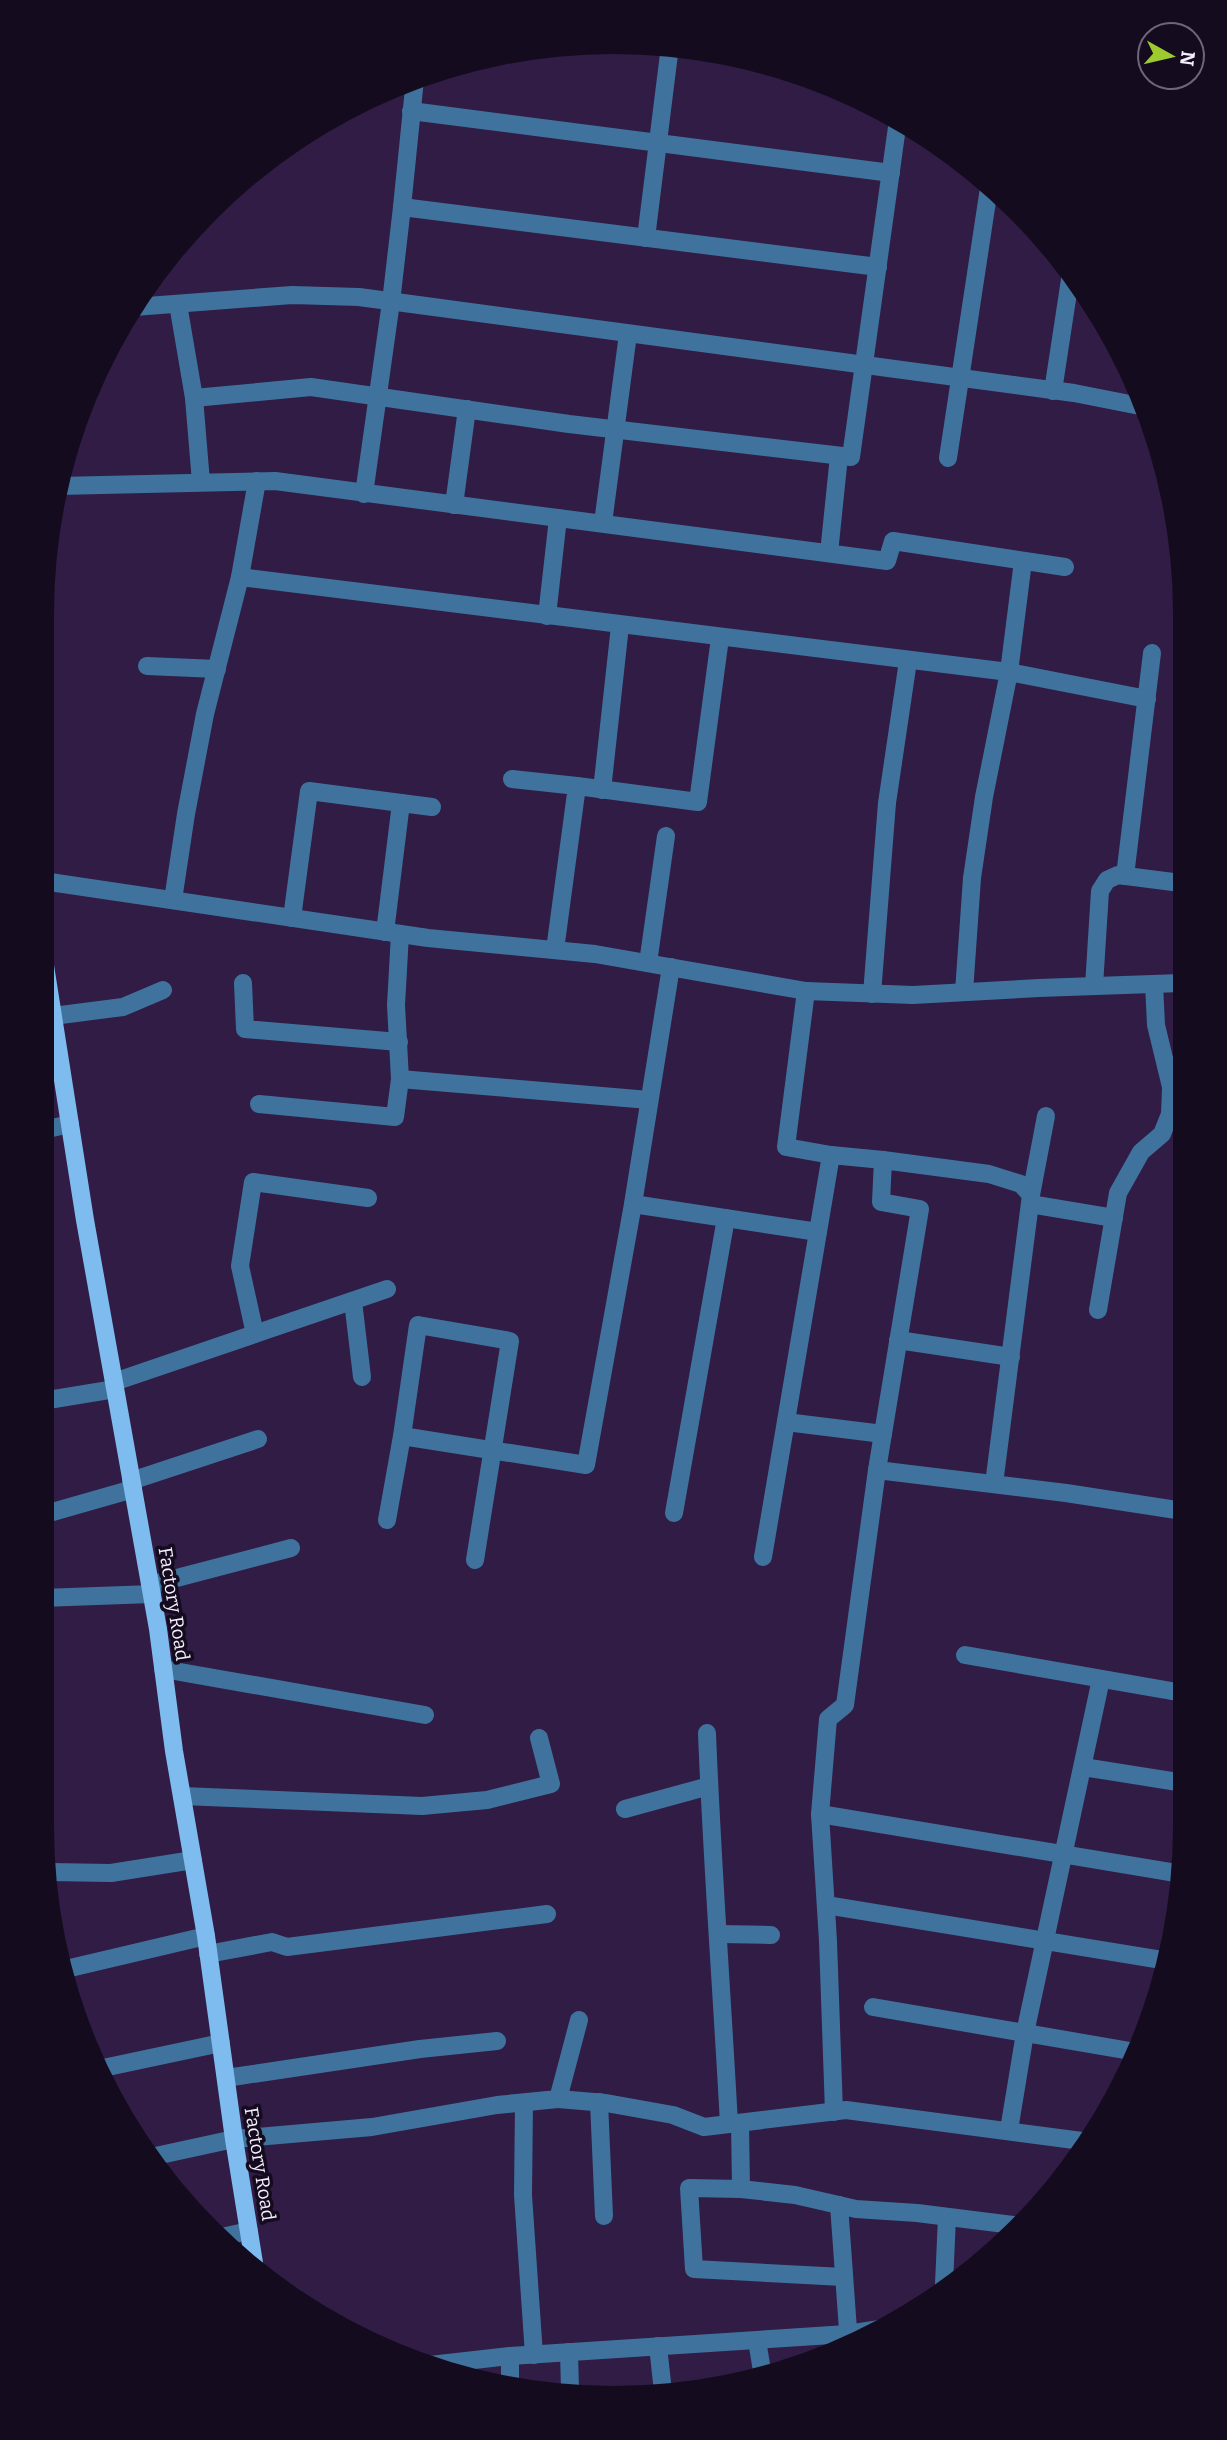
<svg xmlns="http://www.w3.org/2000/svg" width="1227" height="2440" viewBox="0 0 1227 2440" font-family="Bitter,serif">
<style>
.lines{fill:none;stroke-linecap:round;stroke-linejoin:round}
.minor{stroke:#3f739d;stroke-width:18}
.major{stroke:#7ebcef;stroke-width:18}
.labels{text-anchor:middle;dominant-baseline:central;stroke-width:7;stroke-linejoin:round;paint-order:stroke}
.street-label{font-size:19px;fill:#f5eefe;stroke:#140c1e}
</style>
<rect width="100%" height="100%" fill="#301c45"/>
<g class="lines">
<g class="minor">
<path d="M 411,111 L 891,173"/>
<path d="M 402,207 L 415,79"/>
<path d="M 646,238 L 670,46"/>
<path d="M 178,304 L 194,398 L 311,387 L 569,424 L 851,457 L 898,120"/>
<path d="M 134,307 L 292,295 L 359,297 L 1074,393 L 1145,407"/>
<path d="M 1053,391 L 1071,273"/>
<path d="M 194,398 L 201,482"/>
<path d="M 948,458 L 989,188"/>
<path d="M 58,486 L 275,481 L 887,561 L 893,541 L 1065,567"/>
<path d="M 364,494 L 391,302 L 402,207 L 878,267"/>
<path d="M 454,505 L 467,409"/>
<path d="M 603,523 L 628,334"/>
<path d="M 829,553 L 839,456"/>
<path d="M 240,577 L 257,481"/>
<path d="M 547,616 L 558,518"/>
<path d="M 147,666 L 217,669"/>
<path d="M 512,779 L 577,786 L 555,950"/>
<path d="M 577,786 L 698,802 L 720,638"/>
<path d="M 602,790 L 620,626"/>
<path d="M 401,803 L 432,807"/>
<path d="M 1125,876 L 1152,653"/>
<path d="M 43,881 L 428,938 L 595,954 L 806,991 L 913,995 L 1039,988 L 1181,983"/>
<path d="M 173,900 L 186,814 L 205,714 L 240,577 L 1009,672 L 1023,561"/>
<path d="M 292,918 L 309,791 L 401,803 L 385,932"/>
<path d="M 400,934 L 396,1005 L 400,1079 L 649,1100"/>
<path d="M 648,963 L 666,836"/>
<path d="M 671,967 L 633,1204 L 818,1232"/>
<path d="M 243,983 L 245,1029 L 399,1042"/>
<path d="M 1094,986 L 1100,891 L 1107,880 L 1118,875 L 1181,883"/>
<path d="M 806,991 L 786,1147 L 831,1155"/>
<path d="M 964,992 L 972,878 L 984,797 L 1009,672 L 1147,699"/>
<path d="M 872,994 L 887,803 L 908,661"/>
<path d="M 53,1016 L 123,1007 L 163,990"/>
<path d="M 259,1104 L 395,1117 L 400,1079"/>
<path d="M 43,1130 L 70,1124"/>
<path d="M 1031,1195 L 1046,1116"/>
<path d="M 1030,1204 L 1114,1218"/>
<path d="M 353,1301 L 362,1377"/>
<path d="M 1098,1310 L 1118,1193 L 1141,1152 L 1162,1134 L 1170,1114 L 1171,1087 L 1156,1025 L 1154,984"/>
<path d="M 255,1334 L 240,1266 L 253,1182 L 368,1198"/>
<path d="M 898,1340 L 1011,1357"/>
<path d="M 114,1382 L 387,1289"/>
<path d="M 42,1401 L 115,1389"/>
<path d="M 786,1422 L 883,1434"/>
<path d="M 402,1436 L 418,1325 L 510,1341 L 475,1560"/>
<path d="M 131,1481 L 258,1439"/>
<path d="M 994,1484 L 1031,1195 L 1021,1184 L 989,1174 L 883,1160 L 881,1202 L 920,1209 L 877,1470 L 1066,1493 L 1183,1511"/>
<path d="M 674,1513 L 726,1218"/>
<path d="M 42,1515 L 133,1489"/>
<path d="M 387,1520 L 402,1436 L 586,1465 L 633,1204"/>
<path d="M 763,1557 L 831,1155 L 883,1160"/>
<path d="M 150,1585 L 291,1548"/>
<path d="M 42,1598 L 152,1594"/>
<path d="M 965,1655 L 1183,1693"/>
<path d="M 163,1669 L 425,1715"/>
<path d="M 707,1733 C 712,1863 722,1994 729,2124"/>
<path d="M 1083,1767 L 1184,1783"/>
<path d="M 182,1796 L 422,1806 L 487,1800 L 551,1784 L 539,1738"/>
<path d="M 625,1809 L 709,1786"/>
<path d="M 820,1814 L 1182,1874"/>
<path d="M 49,1872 L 111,1873 L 193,1860"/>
<path d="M 826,1905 L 1168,1961"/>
<path d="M 719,1934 L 771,1935"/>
<path d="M 208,1954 L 272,1942 L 287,1947 L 547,1914"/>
<path d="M 66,1969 L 206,1936"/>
<path d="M 873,2007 L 1136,2052"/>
<path d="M 103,2068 L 221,2043"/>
<path d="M 226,2078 L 420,2049 L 497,2041"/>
<path d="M 558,2099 L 606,2103 L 673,2115 L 704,2127 L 846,2110 L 1082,2141"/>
<path d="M 599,2102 L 604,2216"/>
<path d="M 524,2103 L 523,2195 L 534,2355"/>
<path d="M 834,2112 L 828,1941 L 820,1814 L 828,1719 L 845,1705 L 877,1470"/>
<path d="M 740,2123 L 741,2189 L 795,2195 L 856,2209 L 917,2213 L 1021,2226"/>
<path d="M 1009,2130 L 1025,2033 L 1101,1679"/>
<path d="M 151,2157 L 234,2139 L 372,2127 L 497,2105 L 558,2099 L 579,2020"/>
<path d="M 741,2189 L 689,2188 L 694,2269 L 843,2277"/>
<path d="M 839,2205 L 849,2344"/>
<path d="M 226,2236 L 249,2231"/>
<path d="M 944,2284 L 947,2217"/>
<path d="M 757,2340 L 762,2371"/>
<path d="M 658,2346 L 663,2392"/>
<path d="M 569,2352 L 570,2389"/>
<path d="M 430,2365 L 510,2356 L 847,2334 L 880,2329"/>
<path d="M 510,2387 L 510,2356"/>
</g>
<path class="major" d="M 43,953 L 85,1220 L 158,1629 L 174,1751 L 206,1936 L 234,2139 L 254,2263"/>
</g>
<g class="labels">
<g class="street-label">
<text transform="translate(174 1604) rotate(81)">Factory Road</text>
<text transform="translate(260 2164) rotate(81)">Factory Road</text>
</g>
</g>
<path d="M0 0H1227V2440H0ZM613 54H614A559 559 0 0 1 1173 613V1827A559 559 0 0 1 614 2386H613A559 559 0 0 1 54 1827V613A559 559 0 0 1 613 54Z" fill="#140c1e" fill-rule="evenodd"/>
<g transform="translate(1171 56) rotate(98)"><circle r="33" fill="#140c1e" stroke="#6e6678" stroke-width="2"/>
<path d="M0-5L12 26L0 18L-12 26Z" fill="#9eca2e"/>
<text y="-10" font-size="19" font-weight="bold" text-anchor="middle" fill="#f5eefe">N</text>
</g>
</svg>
